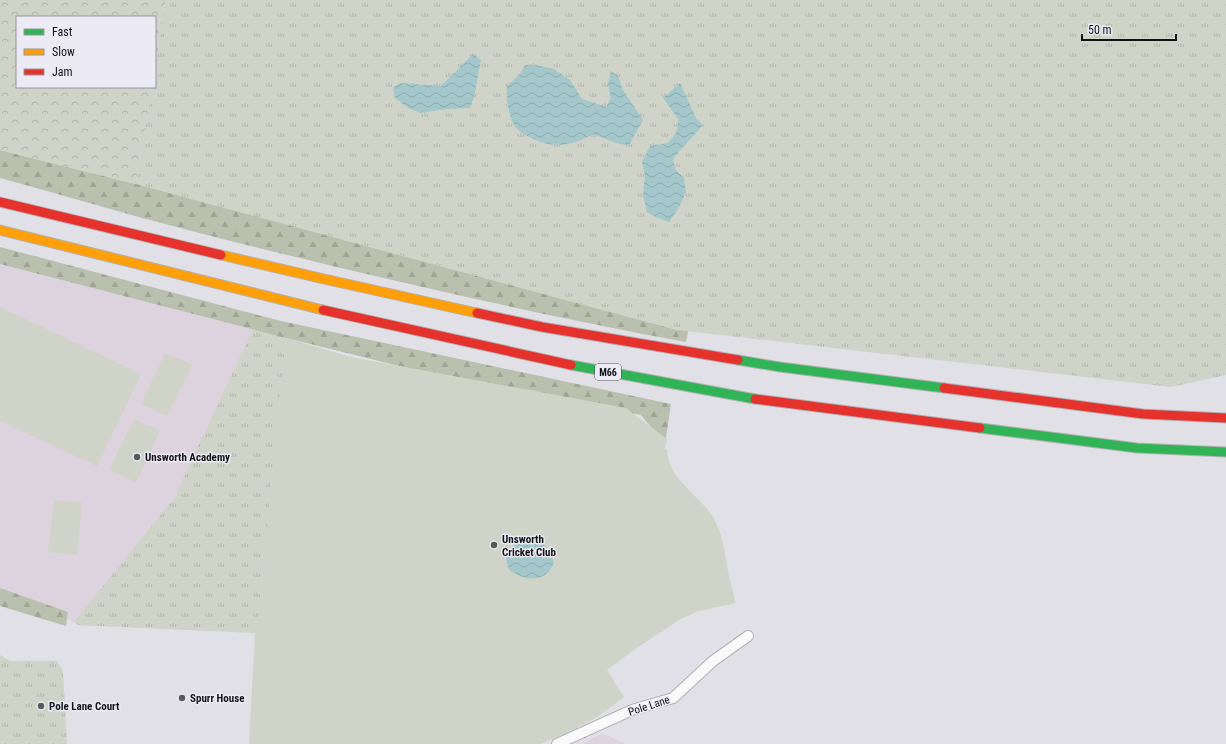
<svg xmlns="http://www.w3.org/2000/svg" width="1226" height="744" viewBox="0 0 1226 744" font-family="'Roboto Condensed',sans-serif">
<style>
.commercial{fill:#dcd3df}
.grass{fill:url(#grass-tufts)}
.forest{fill:url(#forest-firs)}
.park{fill:url(#park-crowns)}
.pitch{fill:#cfd3c8}
.water{fill:url(#water-waves)}
.lines{fill:none;stroke-linecap:round;stroke-linejoin:round}
.street-casing{stroke:#b2b2b6;stroke-width:12}
.fast-casing{stroke:#b2b2b6;stroke-width:11}
.slow-casing{stroke:#b2b2b6;stroke-width:11}
.jam-casing{stroke:#b2b2b6;stroke-width:11}
.street{stroke:#fafafb;stroke-width:10}
.fast{stroke:#30b455;stroke-width:9}
.slow{stroke:#ff9f0a;stroke-width:9}
.jam{stroke:#e5322d;stroke-width:9}
.poi-dot{fill:#5a5a5e;stroke:#ecebf5;stroke-width:1.5}
.labels{text-anchor:middle;dominant-baseline:central;stroke-width:3;stroke-linejoin:round;paint-order:stroke}
.shield{fill:#ecebf5;stroke:#535358;stroke-width:1}
.shield-label{font-size:10px;font-weight:bold;fill:#121215}
.poi-label{font-size:11px;font-weight:bold;fill:#121215;stroke:#ecebf5;text-anchor:start}
.street-label{font-size:11px;fill:#121215;stroke:#ecebf5}
</style>
<defs>
<pattern id="grass-tufts" width="24" height="20" patternUnits="userSpaceOnUse"><rect width="24" height="20" fill="#cfd3c8"/><path d="M3 7l-1-3M5 7V3M7 7l1-3M15 17l-1-3M17 17v-4M19 17l1-3" fill="none" stroke="#b1b4ab"/></pattern>
<pattern id="forest-firs" width="22" height="20" patternUnits="userSpaceOnUse"><rect width="22" height="20" fill="#bac0ae"/><path d="M5 1l3.5 6h-7zM16 11l3.5 6h-7z" fill="#9fa495"/></pattern>
<pattern id="park-crowns" width="20" height="18" patternUnits="userSpaceOnUse"><rect width="20" height="18" fill="#cfd3c8"/><path d="M2 6a3 3 0 1 1 6 0M12 15a3 3 0 1 1 6 0" fill="none" stroke="#b1b4ab"/></pattern>
<pattern id="water-waves" width="16" height="10" patternUnits="userSpaceOnUse"><rect width="16" height="10" fill="#a3c7ca"/><path d="M0 5q4-4 8 0t8 0" fill="none" stroke="#8baaad"/></pattern>
</defs>
<rect width="100%" height="100%" fill="#e1e0e6"/>
<g class="commercial">
<path d="M 0,264 L 286,338 L 263,565 L 257,633 L 77,625 L 77,623 L 43,611 L 0,598 Z"/>
<path d="M 602,733 L 626,744 L 582,744 Z"/>
</g>
<g class="grass">
<path d="M 166,0 L 1226,0 L 1226,375 L 1171,387 L 677,330 L 136,184 L 152,87 L 155,87 L 155,68 Z"/>
<path d="M 253,329 L 286,338 L 263,565 L 257,633 L 77,625 L 77,624 L 74,622 L 174,498 Z"/>
<path d="M 0,655 L 10,661 L 57,661 L 63,671 L 67,744 L 0,744 Z"/>
</g>
<g class="forest">
<path d="M 0,150 L 136,184 L 677,330 L 688,331 L 686,342 C 529,313 374,277 219,238 C 146,220 73,198 0,178 Z"/>
<path d="M 0,247 L 281,321 L 671,404 L 665,444 L 641,415 L 456,380 L 286,338 L 0,264 Z"/>
<path d="M 0,588 L 68,612 L 66,626 L 0,606 Z"/>
</g>
<path class="park" d="M 0,0 L 166,0 L 155,68 L 155,17 L 17,17 L 17,87 L 152,87 L 136,184 L 0,150 Z"/>
<g class="pitch">
<path d="M 0,307 L 141,374 L 97,466 L 0,421 Z"/>
<path d="M 286,338 L 351,357 L 626,408 L 667,439 L 665,449 L 667,449 C 668,481 700,494 714,519 C 724,536 725,557 729,576 C 731,585 734,593 735,603 L 696,612 L 679,620 L 635,649 L 607,670 L 624,697 L 599,716 L 569,732 L 540,744 L 249,744 L 255,633 L 257,632 L 263,565 Z"/>
<path d="M 165,353 L 192,365 L 167,416 L 141,404 Z"/>
<path d="M 134,419 L 160,431 L 136,482 L 109,470 Z"/>
<path d="M 54,500 L 82,503 L 77,555 L 48,552 Z"/>
</g>
<g class="water">
<path d="M 473,54 L 481,60 L 474,97 L 470,108 L 446,109 L 421,113 L 408,108 L 395,98 L 393,88 L 400,83 L 441,86 Z"/>
<path d="M 525,65 L 535,65 L 554,69 L 570,80 L 582,99 L 606,107 L 611,98 L 608,84 L 611,71 L 618,76 L 623,90 L 643,120 L 629,145 L 619,144 L 593,134 C 571,146 554,149 531,138 C 525,135 518,131 514,125 C 508,113 506,99 507,86 L 520,74 Z"/>
<path d="M 680,83 L 696,118 L 703,125 C 693,137 682,147 673,159 L 675,169 L 684,178 L 686,192 L 678,209 L 669,222 L 655,217 L 647,212 L 643,195 L 645,176 L 642,162 L 650,146 L 668,143 L 676,133 L 679,120 L 663,98 Z"/>
<path d="M 539,539 L 549,550 L 554,563 C 545,584 526,581 509,570 L 505,555 C 515,542 523,540 539,539 Z"/>
</g>
<g class="lines">
<g class="street-casing">
<path id="street" d="M 557,744 L 632,710 L 673,698 L 713,661 L 748,636"/>
</g>
<g class="fast-casing">
<g id="fast">
<path d="M 738,360 L 780,367 L 944,388"/>
<path d="M 571,365 L 755,399"/>
<path d="M 980,428 L 1137,448 L 1226,452"/>
</g>
</g>
<g class="slow-casing">
<g id="slow">
<path d="M 0,230 L 323,310"/>
<path d="M 221,255 L 324,279 L 477,313"/>
</g>
</g>
<g class="jam-casing">
<g id="jam">
<path d="M 0,202 L 221,255"/>
<path d="M 323,310 L 571,365"/>
<path d="M 477,313 L 542,327 L 738,360"/>
<path d="M 944,388 L 1143,414 L 1226,418"/>
<path d="M 755,399 L 980,428"/>
</g>
</g>
<use href="#street" class="street"/>
<use href="#fast" class="fast"/>
<use href="#slow" class="slow"/>
<use href="#jam" class="jam"/>
</g>
<g class="poi-dot">
<circle cx="137" cy="457" r="4"/>
<circle cx="494" cy="545" r="4"/>
<circle cx="182" cy="698" r="4"/>
<circle cx="41" cy="706" r="4"/>
</g>
<g class="labels">
<rect class="shield" x="595" y="364" width="26" height="16" rx="3"/>
<g class="shield-label">
<text x="608" y="372">M66</text>
</g>
<g class="poi-label">
<text x="145" y="457">Unsworth Academy</text>
<text x="502" y="539">Unsworth<tspan x="502" dy="13">Cricket Club</tspan></text>
<text x="190" y="698">Spurr House</text>
<text x="49" y="706">Pole Lane Court</text>
</g>
<g class="street-label">
<text transform="translate(649 706) rotate(-18)">Pole Lane</text>
</g>
</g>
<rect x="16" y="16" width="140" height="72" fill="#ecebf5" stroke="#95949b"/>
<rect x="24" y="29" width="20" height="6" fill="#30b455" stroke="#95949b"/>
<text x="52" y="36" font-size="12" fill="#121215">Fast</text>
<rect x="24" y="49" width="20" height="6" fill="#ff9f0a" stroke="#95949b"/>
<text x="52" y="56" font-size="12" fill="#121215">Slow</text>
<rect x="24" y="69" width="20" height="6" fill="#e5322d" stroke="#95949b"/>
<text x="52" y="76" font-size="12" fill="#121215">Jam</text>
<path d="M1082 34v6h94v-6" fill="none" stroke="#121215" stroke-width="2"/>
<text x="1088" y="34" font-size="12" fill="#121215" stroke="#ecebf5" stroke-width="3" paint-order="stroke">50 m</text>
</svg>
